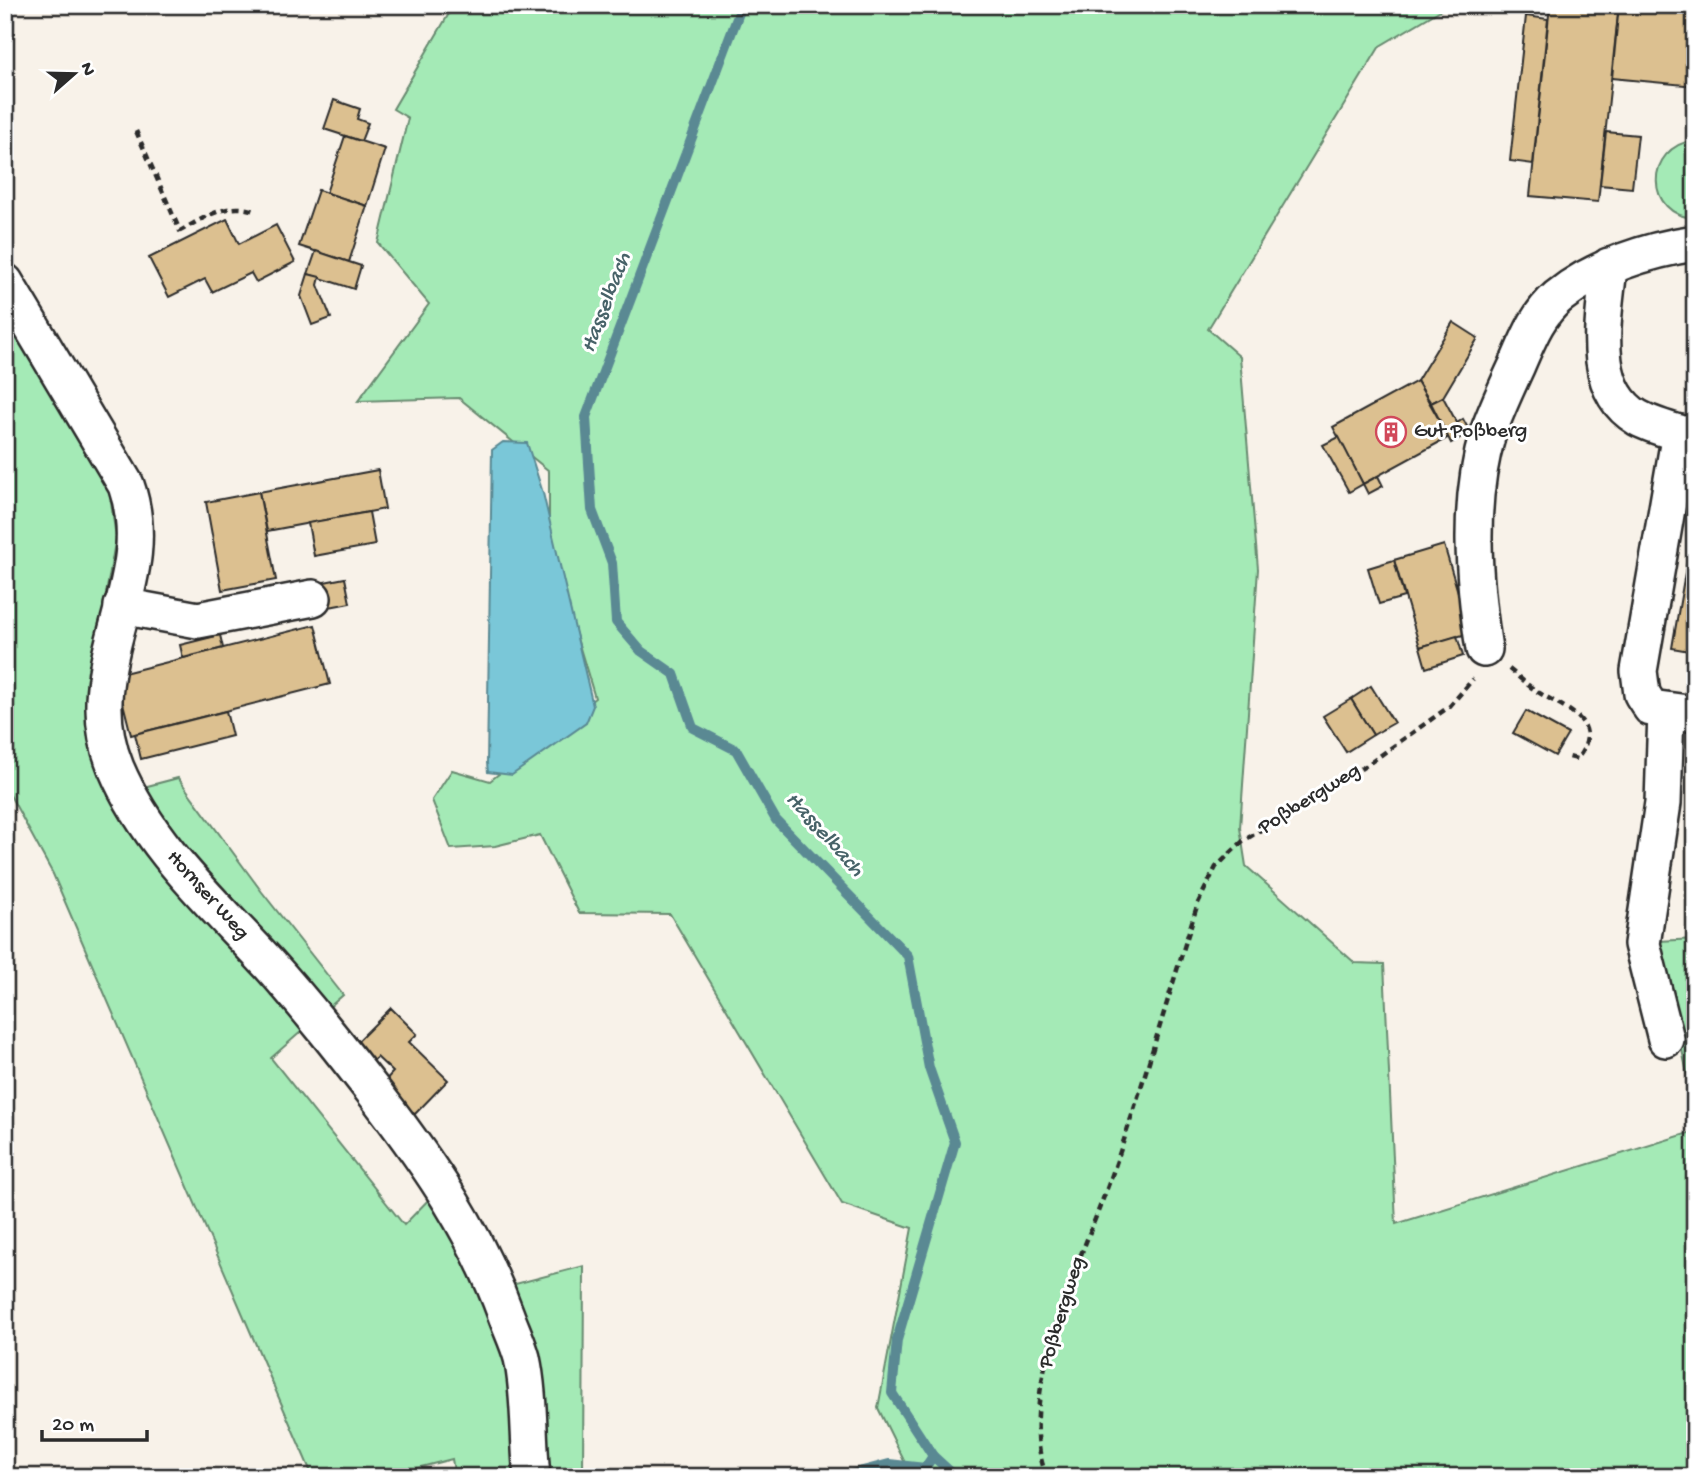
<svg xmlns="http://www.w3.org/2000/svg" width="1700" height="1482" viewBox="0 0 1700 1482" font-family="'Gochi Hand',sans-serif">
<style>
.green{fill:#a4eab6;stroke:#688a70;stroke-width:2}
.water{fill:#7ac7d8;stroke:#5a8993;stroke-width:2}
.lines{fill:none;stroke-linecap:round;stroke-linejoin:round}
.stream{stroke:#5a8993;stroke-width:10}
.building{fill:#dcc090;stroke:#2b2b2b;stroke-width:2}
.minor-casing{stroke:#2b2b2b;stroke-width:40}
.path{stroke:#2b2b2b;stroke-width:4.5;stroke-dasharray:7 5;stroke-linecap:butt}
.minor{stroke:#fff;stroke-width:35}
.labels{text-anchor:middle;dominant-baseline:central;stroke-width:6;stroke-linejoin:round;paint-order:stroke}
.poi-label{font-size:21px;fill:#2b2b2b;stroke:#fff;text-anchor:start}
.street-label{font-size:21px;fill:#2b2b2b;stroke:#fff}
.water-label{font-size:23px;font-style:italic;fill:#476268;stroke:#fff}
</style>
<rect width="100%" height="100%" fill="#f8f2e9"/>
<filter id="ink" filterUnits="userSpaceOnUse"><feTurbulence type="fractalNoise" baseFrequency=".0143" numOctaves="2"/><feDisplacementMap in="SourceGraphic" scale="14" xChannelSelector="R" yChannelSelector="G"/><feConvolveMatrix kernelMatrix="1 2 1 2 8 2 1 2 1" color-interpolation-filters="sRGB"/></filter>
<g filter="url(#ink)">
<g class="green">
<path d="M 454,5 L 1449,5 L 1380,46 L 1208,329 L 1240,357 L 1258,569 L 1240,828 L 1246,866 L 1355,963 L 1384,964 L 1396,1224 L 1695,1131 L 1695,1477 L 912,1477 L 878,1408 L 912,1228 L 842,1204 L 670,914 L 579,913 L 540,835 L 495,846 L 451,849 L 432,800 L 452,770 L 490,781 L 595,698 L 549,545 L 549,471 L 459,398 L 358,401 L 429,304 L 378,243 L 408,118 L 393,109 Z"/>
<path d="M 1695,140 L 1695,218 C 1645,216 1643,147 1695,140 Z"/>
<path d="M 5,306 L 109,489 L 116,537 L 105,600 L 93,735 L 132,790 L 178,778 L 262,892 L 343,995 L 271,1058 L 404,1225 L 436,1192 L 492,1290 L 584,1266 L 583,1477 L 455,1477 L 452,1459 L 382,1477 L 313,1477 L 53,874 L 5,786 Z"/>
<path d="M 1695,939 L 1695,1111 L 1659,941 Z"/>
</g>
<path class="water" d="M 503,442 L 527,443 L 543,493 L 593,706 L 586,723 L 512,775 L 488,772 L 487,763 L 492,450 Z"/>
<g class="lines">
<g class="stream">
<path d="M 742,5 L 586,417 L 592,510 L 612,563 L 616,622 L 641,651 L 674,674 L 693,728 L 736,750 L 776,820 L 908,956 L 929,1068 L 955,1142 L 897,1340 L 892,1393 L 933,1456 L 956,1477"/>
<path d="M 840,1477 L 889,1464 L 925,1468 L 933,1456"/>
</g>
</g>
<g class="building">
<path d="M 1550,5 L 1619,5 L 1598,202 L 1530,196 Z"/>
<path d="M 1619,5 L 1695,5 L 1695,86 L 1612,78 Z"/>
<path d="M 1526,16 L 1548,19 L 1533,164 L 1510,161 Z"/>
<path d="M 334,100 L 360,109 L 357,119 L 368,123 L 361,141 L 324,129 Z"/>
<path d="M 1606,132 L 1638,135 L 1632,188 L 1600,185 Z"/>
<path d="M 345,136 L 385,149 L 367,206 L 326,193 Z"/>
<path d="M 318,190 L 367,206 L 349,262 L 299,246 Z"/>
<path d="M 227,219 L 239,244 L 276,225 L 295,262 L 256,282 L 251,273 L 212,292 L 205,279 L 169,297 L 149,258 Z"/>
<path d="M 316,251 L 361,266 L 354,289 L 308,274 Z"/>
<path d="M 308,274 L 320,277 L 318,285 L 331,318 L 312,325 L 301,296 Z"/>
<path d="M 1453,322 L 1478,338 L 1443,397 L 1431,403 L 1417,381 Z"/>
<path d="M 1417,381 L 1449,437 L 1363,484 L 1333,427 Z"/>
<path d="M 1443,397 L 1457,423 L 1463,419 L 1470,432 L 1451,443 L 1431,403 Z"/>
<path d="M 1339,437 L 1363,484 L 1349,492 L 1323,445 Z"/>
<path d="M 378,470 L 385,509 L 267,531 L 259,492 Z"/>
<path d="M 1378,476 L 1383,486 L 1368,494 L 1363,484 Z"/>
<path d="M 259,492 L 276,580 L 222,590 L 206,502 Z"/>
<path d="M 369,512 L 375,545 L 314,556 L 308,523 Z"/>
<path d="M 1695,515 L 1695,652 L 1672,648 Z"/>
<path d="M 1444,545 L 1470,633 L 1420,647 L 1394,560 Z"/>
<path d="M 1394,560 L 1404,597 L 1379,604 L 1368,568 Z"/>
<path d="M 345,578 L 350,603 L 324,608 L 319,583 Z"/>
<path d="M 315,625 L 330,684 L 131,735 L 116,675 Z"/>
<path d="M 220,635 L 223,648 L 183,658 L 180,645 Z"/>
<path d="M 1457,636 L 1463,656 L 1426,668 L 1420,647 Z"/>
<path d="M 1371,686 L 1394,723 L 1373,735 L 1351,699 Z"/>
<path d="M 1351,699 L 1373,735 L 1346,752 L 1323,716 Z"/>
<path d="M 226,711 L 232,736 L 141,759 L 135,734 Z"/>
<path d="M 1526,711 L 1568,734 L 1555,756 L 1513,733 Z"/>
<path d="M 391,1008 L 417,1034 L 409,1042 L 448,1080 L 414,1115 L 382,1084 L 393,1072 L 377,1057 L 373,1061 L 355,1044 Z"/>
</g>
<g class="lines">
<g class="minor-casing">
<g id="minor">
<path d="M 1609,266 C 1605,314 1587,388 1638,418 C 1655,427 1676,432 1695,438"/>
<path d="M 5,282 L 126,485 C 161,583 73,665 116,768 C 149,846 213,903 269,964 C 307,1006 342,1051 377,1096 C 431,1167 475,1230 506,1315 C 511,1329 518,1343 522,1358 C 530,1394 528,1439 532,1477"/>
<path d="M 1680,433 L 1639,671 L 1642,694 L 1651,708 L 1695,714"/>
<path d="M 122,606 L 198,620 L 313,598"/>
<path d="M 1484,649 C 1473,578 1467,502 1488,433 C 1496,410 1507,387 1517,365 C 1528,340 1537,315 1558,297 C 1595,267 1648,250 1695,243"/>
<path d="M 1666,711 L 1663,803 L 1642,944 L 1666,1039"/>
</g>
</g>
<g class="path">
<path d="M 136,131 L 180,231 C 204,218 227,201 254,211"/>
<path d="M 1509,669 C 1518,676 1526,684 1535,690 C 1559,707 1608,719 1577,759 L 1569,757"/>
<path d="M 1047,1477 C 1012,1395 1085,1252 1113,1172 C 1144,1083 1169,993 1198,903 L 1216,867 L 1243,841 L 1367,765 L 1450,706 L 1473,679"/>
</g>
<use href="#minor" class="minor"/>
</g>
</g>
<defs>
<g id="building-ring" transform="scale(1.575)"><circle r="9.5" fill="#fff" stroke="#d1495b" stroke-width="1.5"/><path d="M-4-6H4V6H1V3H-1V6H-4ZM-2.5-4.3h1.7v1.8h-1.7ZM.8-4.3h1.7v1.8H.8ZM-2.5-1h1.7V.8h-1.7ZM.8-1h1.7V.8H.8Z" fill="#d1495b"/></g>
</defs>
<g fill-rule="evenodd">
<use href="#building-ring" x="1391" y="432"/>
</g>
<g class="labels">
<g class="poi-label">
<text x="1414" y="432">Gut Poßberg</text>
</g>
<g class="street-label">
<text transform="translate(1310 800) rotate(-32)">Poßbergweg</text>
<text transform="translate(207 896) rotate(48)">Hornser Weg</text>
<text transform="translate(1063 1313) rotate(-73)">Poßbergweg</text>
</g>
<g class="water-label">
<text transform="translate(607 303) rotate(-69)">Hasselbach</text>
<text transform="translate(824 835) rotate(48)">Hasselbach</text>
</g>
</g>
<rect width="1700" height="1482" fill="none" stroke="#fff" stroke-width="28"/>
<rect x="14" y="14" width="1672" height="1454" fill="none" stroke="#2b2b2b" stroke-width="2.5" filter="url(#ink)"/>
<g transform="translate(74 74) rotate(70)" stroke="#ffffff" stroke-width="5" paint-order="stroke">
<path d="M0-5L12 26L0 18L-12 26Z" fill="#2b2b2b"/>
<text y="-10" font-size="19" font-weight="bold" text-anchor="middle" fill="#2b2b2b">N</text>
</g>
<path d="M42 1430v10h105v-10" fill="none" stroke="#2b2b2b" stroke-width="3.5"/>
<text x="52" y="1430" font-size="21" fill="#2b2b2b" stroke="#ffffff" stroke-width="5" paint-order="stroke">20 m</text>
</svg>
